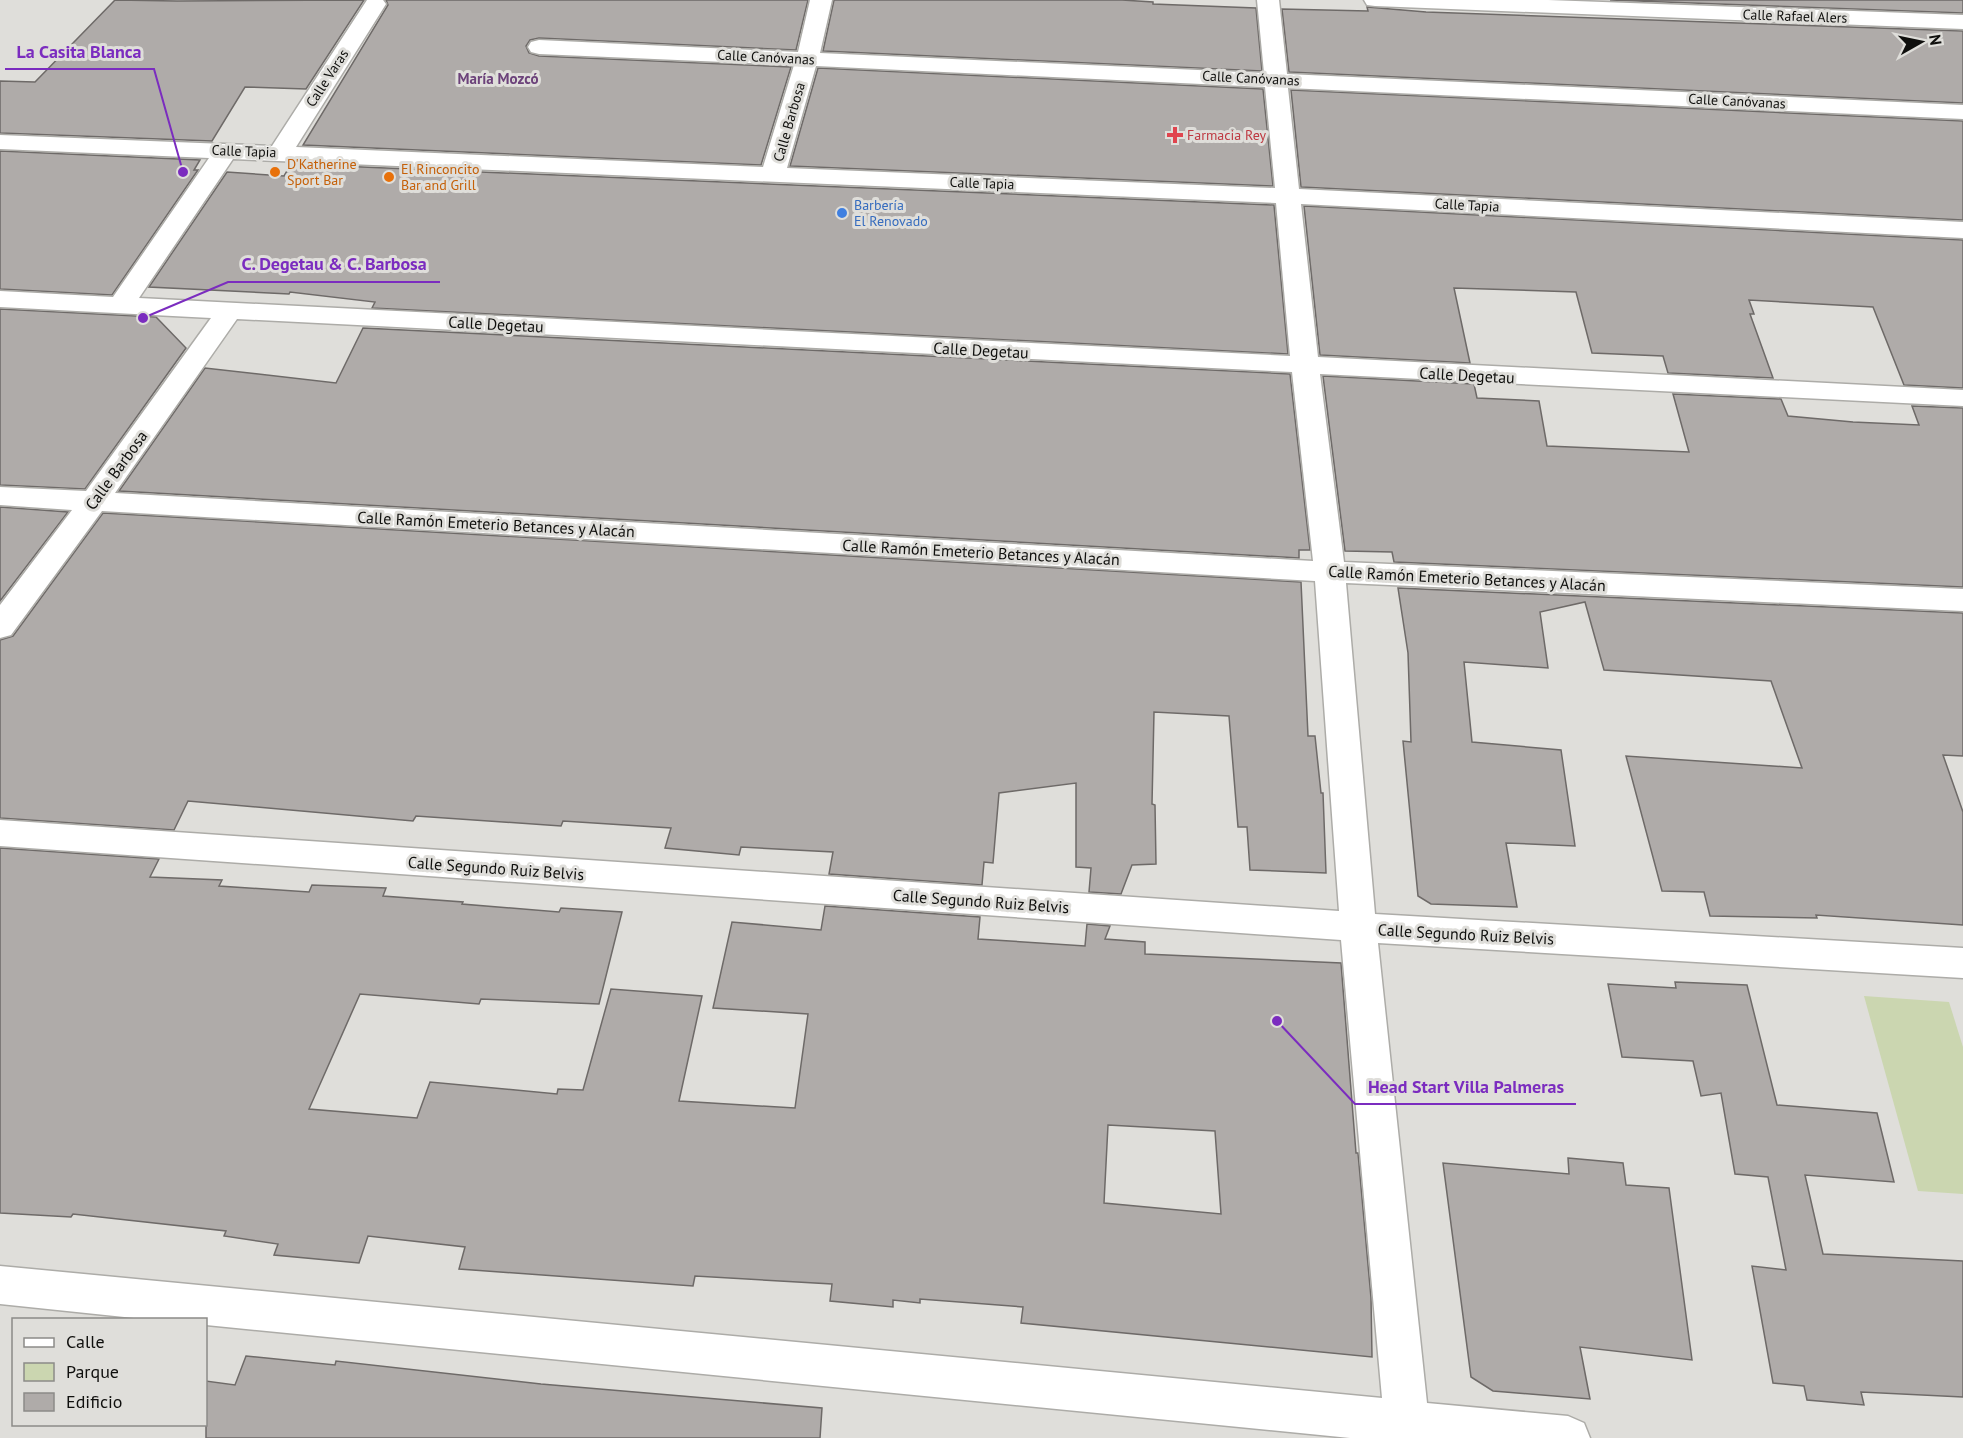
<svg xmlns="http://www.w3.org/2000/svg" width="1963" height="1438" viewBox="0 0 1963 1438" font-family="'PT Sans',sans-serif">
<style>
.green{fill:#cbd6b0}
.building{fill:#afaba9;stroke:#6e6a68;stroke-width:1.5;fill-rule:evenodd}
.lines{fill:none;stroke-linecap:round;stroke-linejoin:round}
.street-casing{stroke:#adaca8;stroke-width:3}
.street{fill:#fff;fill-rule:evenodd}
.health-dot{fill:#e0444e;stroke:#dfdeda;stroke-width:2}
.food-dot{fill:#e8710a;stroke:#dfdeda;stroke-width:2}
.shop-dot{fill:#3f7fe0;stroke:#dfdeda;stroke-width:2}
.labels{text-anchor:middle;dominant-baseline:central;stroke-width:6;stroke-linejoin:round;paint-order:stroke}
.far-street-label{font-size:14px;fill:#0f0f0d;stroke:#dfdeda}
.far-health-label{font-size:14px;fill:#be3a42;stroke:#dfdeda;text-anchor:start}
.far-food-label{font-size:14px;fill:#c56008;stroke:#dfdeda;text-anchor:start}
.far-shop-label{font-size:14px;fill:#366cbe;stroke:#dfdeda;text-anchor:start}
.far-neighbourhood-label{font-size:15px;font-weight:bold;fill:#6c427a;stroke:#dfdeda}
.street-label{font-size:16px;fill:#0f0f0d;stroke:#dfdeda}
.leader{fill:none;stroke:#7b2cbf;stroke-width:2}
.callout-dot{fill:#7b2cbf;stroke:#dfdeda;stroke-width:2}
.callout-label{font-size:18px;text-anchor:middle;font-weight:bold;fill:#7b2cbf;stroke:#dfdeda;stroke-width:6;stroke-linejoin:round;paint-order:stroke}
</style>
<rect width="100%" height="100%" fill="#dfdeda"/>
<path class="green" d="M 1864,996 L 1949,1002 L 1963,1047 L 1963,1194 L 1918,1191 Z"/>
<g class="building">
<path d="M 115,0 L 177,1 L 364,0 L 306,89 L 245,87 L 212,141 L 0,133 L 0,81 L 35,82 Z"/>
<path d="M 386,0 L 808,0 L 796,50 L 539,38 L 530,40 L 526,46 L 529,53 L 539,56 L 791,67 L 761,165 L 303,145 L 388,5 Z"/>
<path d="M 834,0 L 1122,0 L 1153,2 L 1153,4 L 1256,8 L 1262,71 L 823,51 Z"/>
<path d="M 1610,0 L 1963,0 L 1963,13 Z"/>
<path d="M 1367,7 L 1426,12 L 1963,31 L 1963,103 L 1289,72 L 1282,9 L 1368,11 Z"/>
<path d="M 818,68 L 1263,89 L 1273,186 L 790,166 Z"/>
<path d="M 1291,90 L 1963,121 L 1963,220 L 1301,187 Z"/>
<path d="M 0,151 L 200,160 L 194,170 L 198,170 L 112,295 L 0,289 Z"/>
<path d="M 291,164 L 1274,205 L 1288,354 L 372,308 L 375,302 L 290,292 L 289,294 L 149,287 L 227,172 L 284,176 Z"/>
<path d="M 1304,206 L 1963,240 L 1963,388 L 1904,385 L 1873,307 L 1749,300 L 1754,314 L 1750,314 L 1773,378 L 1668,373 L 1663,356 L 1592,353 L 1576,292 L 1454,288 L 1470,363 L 1320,355 Z"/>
<path d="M 0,309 L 156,317 L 186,348 L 85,489 L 0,485 Z"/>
<path d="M 363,328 L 1290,374 L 1310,550 L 1299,550 L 1299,558 L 119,491 L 205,368 L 336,383 Z"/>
<path d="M 1323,376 L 1474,384 L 1477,398 L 1539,401 L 1547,446 L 1689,452 L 1673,394 L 1781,399 L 1788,416 L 1853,422 L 1919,425 L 1912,406 L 1963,408 L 1963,587 L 1394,562 L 1392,552 L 1345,551 Z"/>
<path d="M 0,507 L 68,512 L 0,601 Z"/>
<path d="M 103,513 L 1301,582 L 1308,736 L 1315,736 L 1321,793 L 1323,793 L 1326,873 L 1250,870 L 1247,827 L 1238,827 L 1229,716 L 1154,712 L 1152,804 L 1155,805 L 1156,864 L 1132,865 L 1121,894 L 1089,892 L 1091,868 L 1076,867 L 1076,783 L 999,793 L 993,863 L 984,862 L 982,885 L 829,874 L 833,852 L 741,847 L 739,855 L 665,848 L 671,828 L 563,821 L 561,826 L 416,816 L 413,821 L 188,801 L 174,830 L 0,818 L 0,640 L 13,636 Z"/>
<path d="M 1398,588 L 1963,613 L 1963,756 L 1943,755 L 1963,812 L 1963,925 L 1816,915 L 1817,918 L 1710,916 L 1704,892 L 1662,891 L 1626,756 L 1802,768 L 1771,681 L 1604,670 L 1585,602 L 1540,612 L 1548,668 L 1464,662 L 1472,742 L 1561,750 L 1575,846 L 1506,843 L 1517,907 L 1431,904 L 1418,896 L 1403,741 L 1411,742 L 1408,653 Z"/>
<path d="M 0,848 L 159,859 L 150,877 L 222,880 L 219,886 L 309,892 L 312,885 L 386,888 L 383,896 L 463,902 L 462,904 L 559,912 L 561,908 L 622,912 L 599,1004 L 481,999 L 479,1004 L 360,994 L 309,1109 L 417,1118 L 430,1082 L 557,1094 L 558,1089 L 583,1090 L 611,989 L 702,996 L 679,1101 L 795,1108 L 808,1014 L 713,1008 L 732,922 L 821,930 L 825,906 L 980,917 L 978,939 L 1085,946 L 1087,924 L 1110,926 L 1105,939 L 1145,942 L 1145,954 L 1341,963 L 1356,1153 L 1358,1153 L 1371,1298 L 1372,1357 L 1021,1323 L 1023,1307 L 920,1299 L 920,1303 L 893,1300 L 893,1307 L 830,1301 L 832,1284 L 695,1276 L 693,1286 L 459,1269 L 465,1247 L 368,1236 L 359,1263 L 274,1255 L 278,1244 L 224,1236 L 226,1231 L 73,1214 L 71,1217 L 0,1213 ZM 1108,1125 L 1215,1131 L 1221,1214 L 1104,1203 Z"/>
<path d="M 1675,982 L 1747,985 L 1777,1105 L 1877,1113 L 1894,1182 L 1805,1175 L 1823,1254 L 1963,1261 L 1963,1397 L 1861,1392 L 1864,1405 L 1807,1400 L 1804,1386 L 1773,1383 L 1752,1266 L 1786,1270 L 1768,1177 L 1735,1174 L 1721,1093 L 1701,1096 L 1693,1061 L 1622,1057 L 1608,984 L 1676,988 Z"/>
<path d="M 1568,1158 L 1623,1163 L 1626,1185 L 1669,1188 L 1692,1360 L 1580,1347 L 1590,1399 L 1493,1391 L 1471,1377 L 1443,1163 L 1569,1174 Z"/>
<path d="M 246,1356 L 335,1365 L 336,1361 L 541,1384 L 822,1408 L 820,1438 L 206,1438 L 206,1381 L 235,1385 Z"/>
</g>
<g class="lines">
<g class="street-casing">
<g id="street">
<path d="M 367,0 L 383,0 L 386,4 L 296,147 L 763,167 L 794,65 L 539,54 L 531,52 L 528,47 L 531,42 L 539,40 L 798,52 L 810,0 L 832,0 L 820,53 L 1264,73 L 1257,0 L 1279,0 L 1287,74 L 1963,105 L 1963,119 L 1288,88 L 1299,189 L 1963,222 L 1963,238 L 1301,204 L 1318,357 L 1963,390 L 1963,406 L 1320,374 L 1344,562 L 1963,589 L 1963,611 L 1346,583 L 1375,914 L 1963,948 L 1963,978 L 1378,943 L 1427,1403 L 1568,1416 L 1584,1423 L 1590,1438 L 1350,1438 L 206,1325 L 206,1320 L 153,1320 L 0,1304 L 0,1266 L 1382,1398 L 1341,940 L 0,846 L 0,820 L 1339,911 L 1315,581 L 102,511 L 11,635 L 0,638 L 0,605 L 72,510 L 0,505 L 0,487 L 86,491 L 211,318 L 0,307 L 0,291 L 113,297 L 209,158 L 0,149 L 0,135 L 272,146 ZM 816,66 L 1265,87 L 1275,188 L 787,168 ZM 233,159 L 1276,203 L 1290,356 L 139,298 ZM 237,319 L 1292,372 L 1313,561 L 115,493 Z"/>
<path d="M 1364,0 L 1548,0 L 1963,15 L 1963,29 L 1375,6 L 1367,5 Z"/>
</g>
</g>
<use href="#street" class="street"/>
</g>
<path class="health-dot" d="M1172 126h6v6h6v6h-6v6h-6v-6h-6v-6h6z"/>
<g class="food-dot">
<circle cx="275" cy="172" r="6"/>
<circle cx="389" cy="177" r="6"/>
</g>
<circle class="shop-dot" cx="842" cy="213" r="6"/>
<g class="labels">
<g class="far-street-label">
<text transform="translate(1795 16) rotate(2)">Calle Rafael Alers</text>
<text transform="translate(766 57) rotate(3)">Calle Canóvanas</text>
<text transform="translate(327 78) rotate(-57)">Calle Varas</text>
<text transform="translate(1251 78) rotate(3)">Calle Canóvanas</text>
<text transform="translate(1737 101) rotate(3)">Calle Canóvanas</text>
<text transform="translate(789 122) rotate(-74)">Calle Barbosa</text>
<text transform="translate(244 151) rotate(2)">Calle Tapia</text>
<text transform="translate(982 183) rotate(2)">Calle Tapia</text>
<text transform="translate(1467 205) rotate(3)">Calle Tapia</text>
</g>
<g class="far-health-label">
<text x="1187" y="135">Farmacia Rey</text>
</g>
<g class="far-food-label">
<text x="287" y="164">D'Katherine<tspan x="287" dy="16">Sport Bar</tspan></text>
<text x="401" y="169">El Rinconcito<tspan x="401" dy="16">Bar and Grill</tspan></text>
</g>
<g class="far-shop-label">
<text x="854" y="205">Barbería<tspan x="854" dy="16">El Renovado</tspan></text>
</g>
<g class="far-neighbourhood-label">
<text x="498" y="78">María Mozcó</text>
</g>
<g class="street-label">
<text transform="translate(496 324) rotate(3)">Calle Degetau</text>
<text transform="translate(981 350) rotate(3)">Calle Degetau</text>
<text transform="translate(1467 375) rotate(3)">Calle Degetau</text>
<text transform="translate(116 470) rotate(-54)">Calle Barbosa</text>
<text transform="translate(496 524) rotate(3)">Calle Ramón Emeterio Betances y Alacán</text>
<text transform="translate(981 552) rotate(3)">Calle Ramón Emeterio Betances y Alacán</text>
<text transform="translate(1467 578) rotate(3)">Calle Ramón Emeterio Betances y Alacán</text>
<text transform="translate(496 868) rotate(4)">Calle Segundo Ruiz Belvis</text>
<text transform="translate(981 901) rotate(4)">Calle Segundo Ruiz Belvis</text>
<text transform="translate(1466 934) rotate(3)">Calle Segundo Ruiz Belvis</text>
</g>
</g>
<path class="leader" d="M183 172L154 69H5M143 318L228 282H440M1277 1021L1355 1104H1576"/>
<g class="callout-dot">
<circle cx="183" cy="172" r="6"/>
<circle cx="143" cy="318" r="6"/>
<circle cx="1277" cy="1021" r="6"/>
</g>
<g class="callout-label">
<text x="79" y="58">La Casita Blanca</text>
<text x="334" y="270">C. Degetau &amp; C. Barbosa</text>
<text x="1466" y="1093">Head Start Villa Palmeras</text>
</g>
<rect x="12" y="1318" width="195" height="108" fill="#dfdeda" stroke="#8c8b88" stroke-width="1.5"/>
<rect x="24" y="1338" width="30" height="9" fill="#ffffff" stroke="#8c8b88" stroke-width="1.5"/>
<text x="66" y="1348" font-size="18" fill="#0f0f0d">Calle</text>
<rect x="24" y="1363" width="30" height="18" fill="#cbd6b0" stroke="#8c8b88" stroke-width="1.5"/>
<text x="66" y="1378" font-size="18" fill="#0f0f0d">Parque</text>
<rect x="24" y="1393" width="30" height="18" fill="#afaba9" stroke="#8c8b88" stroke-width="1.5"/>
<text x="66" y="1408" font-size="18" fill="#0f0f0d">Edificio</text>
<g transform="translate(1921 42) rotate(81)" stroke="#dfdeda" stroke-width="4.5" paint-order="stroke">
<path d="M0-4.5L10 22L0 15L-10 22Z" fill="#0f0f0d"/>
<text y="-9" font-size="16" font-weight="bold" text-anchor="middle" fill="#0f0f0d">N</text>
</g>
</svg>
